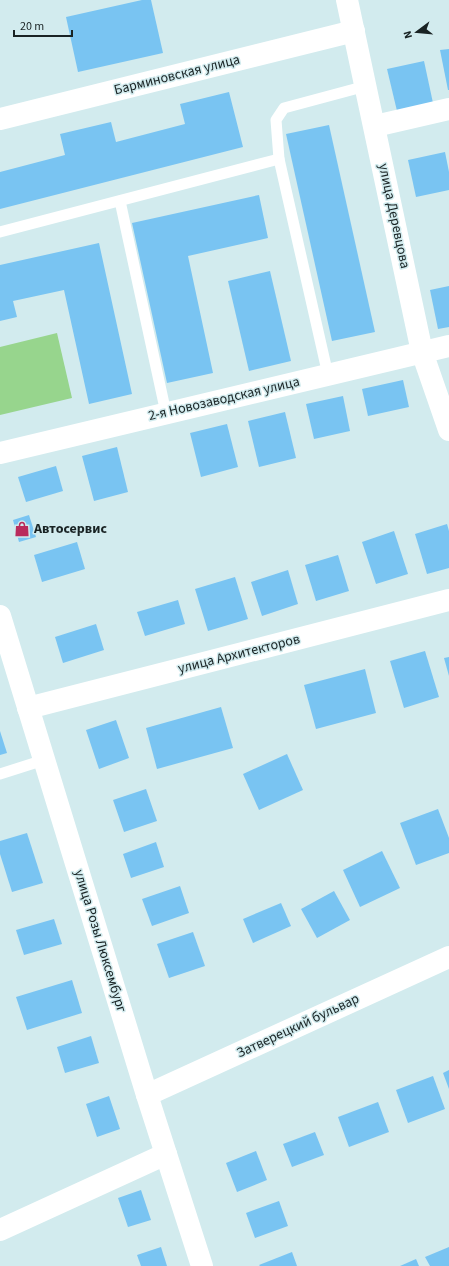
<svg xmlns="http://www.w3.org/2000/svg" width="449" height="1266" viewBox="0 0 449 1266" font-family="'Source Sans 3',sans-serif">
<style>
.green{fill:#97d58d}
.building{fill:#79c4f2}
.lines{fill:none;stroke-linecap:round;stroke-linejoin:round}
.service{stroke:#fff;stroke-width:11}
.minor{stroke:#fff;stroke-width:22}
.tertiary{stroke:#fff;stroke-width:22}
.labels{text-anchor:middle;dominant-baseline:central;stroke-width:3;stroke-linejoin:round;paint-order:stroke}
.street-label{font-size:14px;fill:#192324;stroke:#d2ebee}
.poi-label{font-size:14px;font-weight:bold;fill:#192324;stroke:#d2ebee;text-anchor:start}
</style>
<rect width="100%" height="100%" fill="#d2ebee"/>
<path class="green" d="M 57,333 L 72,398 L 0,415 L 0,347 Z"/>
<g class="building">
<path d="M 142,0 L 151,0 L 163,53 L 78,72 L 66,17 Z"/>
<path d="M 449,49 L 449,90 L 448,90 L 440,50 Z"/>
<path d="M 424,61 L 433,103 L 397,111 L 387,69 Z"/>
<path d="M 229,92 L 243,147 L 0,209 L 0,172 L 65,155 L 60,134 L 111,122 L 116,142 L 185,124 L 180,104 Z"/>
<path d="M 329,125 L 375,332 L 332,341 L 286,134 Z"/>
<path d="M 445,152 L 449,172 L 449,190 L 416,197 L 408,160 Z"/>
<path d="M 259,195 L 268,238 L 188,256 L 213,373 L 167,383 L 132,223 Z"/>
<path d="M 99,243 L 132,394 L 89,404 L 64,290 L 13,301 L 17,317 L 0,321 L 0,265 Z"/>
<path d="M 270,271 L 291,361 L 249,371 L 228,281 Z"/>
<path d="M 449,286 L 449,327 L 438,329 L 430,290 Z"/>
<path d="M 403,380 L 409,407 L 368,416 L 362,389 Z"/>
<path d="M 343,396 L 350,431 L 314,439 L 306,404 Z"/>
<path d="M 285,412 L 296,458 L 259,467 L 248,421 Z"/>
<path d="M 227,424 L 238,467 L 201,477 L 190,433 Z"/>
<path d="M 117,447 L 128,492 L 94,501 L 82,456 Z"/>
<path d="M 56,466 L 63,491 L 26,502 L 18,477 Z"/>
<path d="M 29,515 L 36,537 L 19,542 L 13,520 Z"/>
<path d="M 447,524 L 449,531 L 449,568 L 427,574 L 415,534 Z"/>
<path d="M 394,531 L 408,574 L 376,584 L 362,542 Z"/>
<path d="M 77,542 L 85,569 L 42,582 L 34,555 Z"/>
<path d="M 338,555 L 349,591 L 316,601 L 305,565 Z"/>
<path d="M 288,570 L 298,604 L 262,616 L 251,582 Z"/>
<path d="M 235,577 L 248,619 L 208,631 L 195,589 Z"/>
<path d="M 178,600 L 185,624 L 145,636 L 137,612 Z"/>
<path d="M 96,624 L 104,650 L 63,663 L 55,637 Z"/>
<path d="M 425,651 L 439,697 L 404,708 L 390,661 Z"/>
<path d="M 449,657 L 449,676 L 444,658 Z"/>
<path d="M 365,669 L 376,713 L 316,729 L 304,685 Z"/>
<path d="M 221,707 L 233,748 L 157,769 L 146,728 Z"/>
<path d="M 116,720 L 129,758 L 99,769 L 86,730 Z"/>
<path d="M 0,731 L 7,753 L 0,755 Z"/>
<path d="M 287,754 L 303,790 L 259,810 L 243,774 Z"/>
<path d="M 146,789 L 157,821 L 124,832 L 113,800 Z"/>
<path d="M 438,809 L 449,838 L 449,853 L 416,865 L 400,823 Z"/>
<path d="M 27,833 L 43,883 L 12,892 L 0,854 L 0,841 Z"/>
<path d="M 156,842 L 164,867 L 131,878 L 123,854 Z"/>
<path d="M 382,851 L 400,888 L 360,907 L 343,870 Z"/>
<path d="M 180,886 L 189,913 L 152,926 L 142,899 Z"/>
<path d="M 334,891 L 350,920 L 317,938 L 301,909 Z"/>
<path d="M 281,903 L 291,926 L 253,943 L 243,919 Z"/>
<path d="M 54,919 L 62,944 L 24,955 L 16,930 Z"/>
<path d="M 193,932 L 205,966 L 169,978 L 157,944 Z"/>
<path d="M 72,980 L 82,1013 L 27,1030 L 16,997 Z"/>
<path d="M 91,1036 L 99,1063 L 65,1073 L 57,1047 Z"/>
<path d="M 449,1070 L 449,1089 L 443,1073 Z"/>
<path d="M 433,1076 L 445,1109 L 408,1123 L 396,1090 Z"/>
<path d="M 109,1096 L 120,1129 L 97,1137 L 86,1104 Z"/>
<path d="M 378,1102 L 389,1132 L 349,1147 L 338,1117 Z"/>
<path d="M 315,1132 L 324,1155 L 292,1167 L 283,1144 Z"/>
<path d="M 256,1151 L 267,1180 L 237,1192 L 226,1163 Z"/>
<path d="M 141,1190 L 151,1220 L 128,1227 L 118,1198 Z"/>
<path d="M 279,1201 L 288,1226 L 255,1238 L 246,1213 Z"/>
<path d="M 161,1247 L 167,1266 L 141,1266 L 137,1255 Z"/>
<path d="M 449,1247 L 449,1266 L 430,1266 L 425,1257 Z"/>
<path d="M 292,1252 L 297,1266 L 260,1266 L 259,1265 Z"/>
<path d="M 416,1259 L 419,1266 L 400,1266 Z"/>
</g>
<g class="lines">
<g class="service">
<path d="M 120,201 L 166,413"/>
<path d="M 0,232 L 279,159"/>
<path d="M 328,375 L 279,159 L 276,120 L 284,108 L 366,86"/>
<path d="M 0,774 L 44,760"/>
</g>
<g class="minor">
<path d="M 347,0 L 422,352 L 449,430"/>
<path d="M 0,119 L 354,31"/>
<path d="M 375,126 L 449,109"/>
<path d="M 0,453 L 449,346"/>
<path d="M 28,708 L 449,600"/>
<path d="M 147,1095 L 449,957"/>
<path d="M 0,1230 L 166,1154"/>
</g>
<path class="tertiary" d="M 0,616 L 147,1095 L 202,1266"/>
</g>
<defs>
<g id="shop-bare" transform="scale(1.2)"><path d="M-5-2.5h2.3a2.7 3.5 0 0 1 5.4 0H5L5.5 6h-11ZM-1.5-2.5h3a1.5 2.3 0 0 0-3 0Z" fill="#b92b5d" stroke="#d2ebee" stroke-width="2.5" paint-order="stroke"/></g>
</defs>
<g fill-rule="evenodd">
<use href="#shop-bare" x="22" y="529"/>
</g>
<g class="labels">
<g class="street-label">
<text transform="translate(177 75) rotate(-14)">Барминовская улица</text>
<text transform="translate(394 216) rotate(78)">улица Деревцова</text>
<text transform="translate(224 399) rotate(-13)">2-я Новозаводская улица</text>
<text transform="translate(239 654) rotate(-14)">улица Архитекторов</text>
<text transform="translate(100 941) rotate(73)">улица Розы Люксембург</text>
<text transform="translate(298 1026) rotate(-25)">Затверецкий бульвар</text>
</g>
<g class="poi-label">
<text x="34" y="529">Автосервис</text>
</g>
</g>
<g transform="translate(417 32) rotate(254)" stroke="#d2ebee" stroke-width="3" paint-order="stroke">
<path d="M0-3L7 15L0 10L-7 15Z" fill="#192324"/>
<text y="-6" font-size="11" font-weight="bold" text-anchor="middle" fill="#192324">N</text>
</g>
<path d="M14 30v6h58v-6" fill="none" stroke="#192324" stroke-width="2"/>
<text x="20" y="30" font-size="12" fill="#192324" stroke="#d2ebee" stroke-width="3" paint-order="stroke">20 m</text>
</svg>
